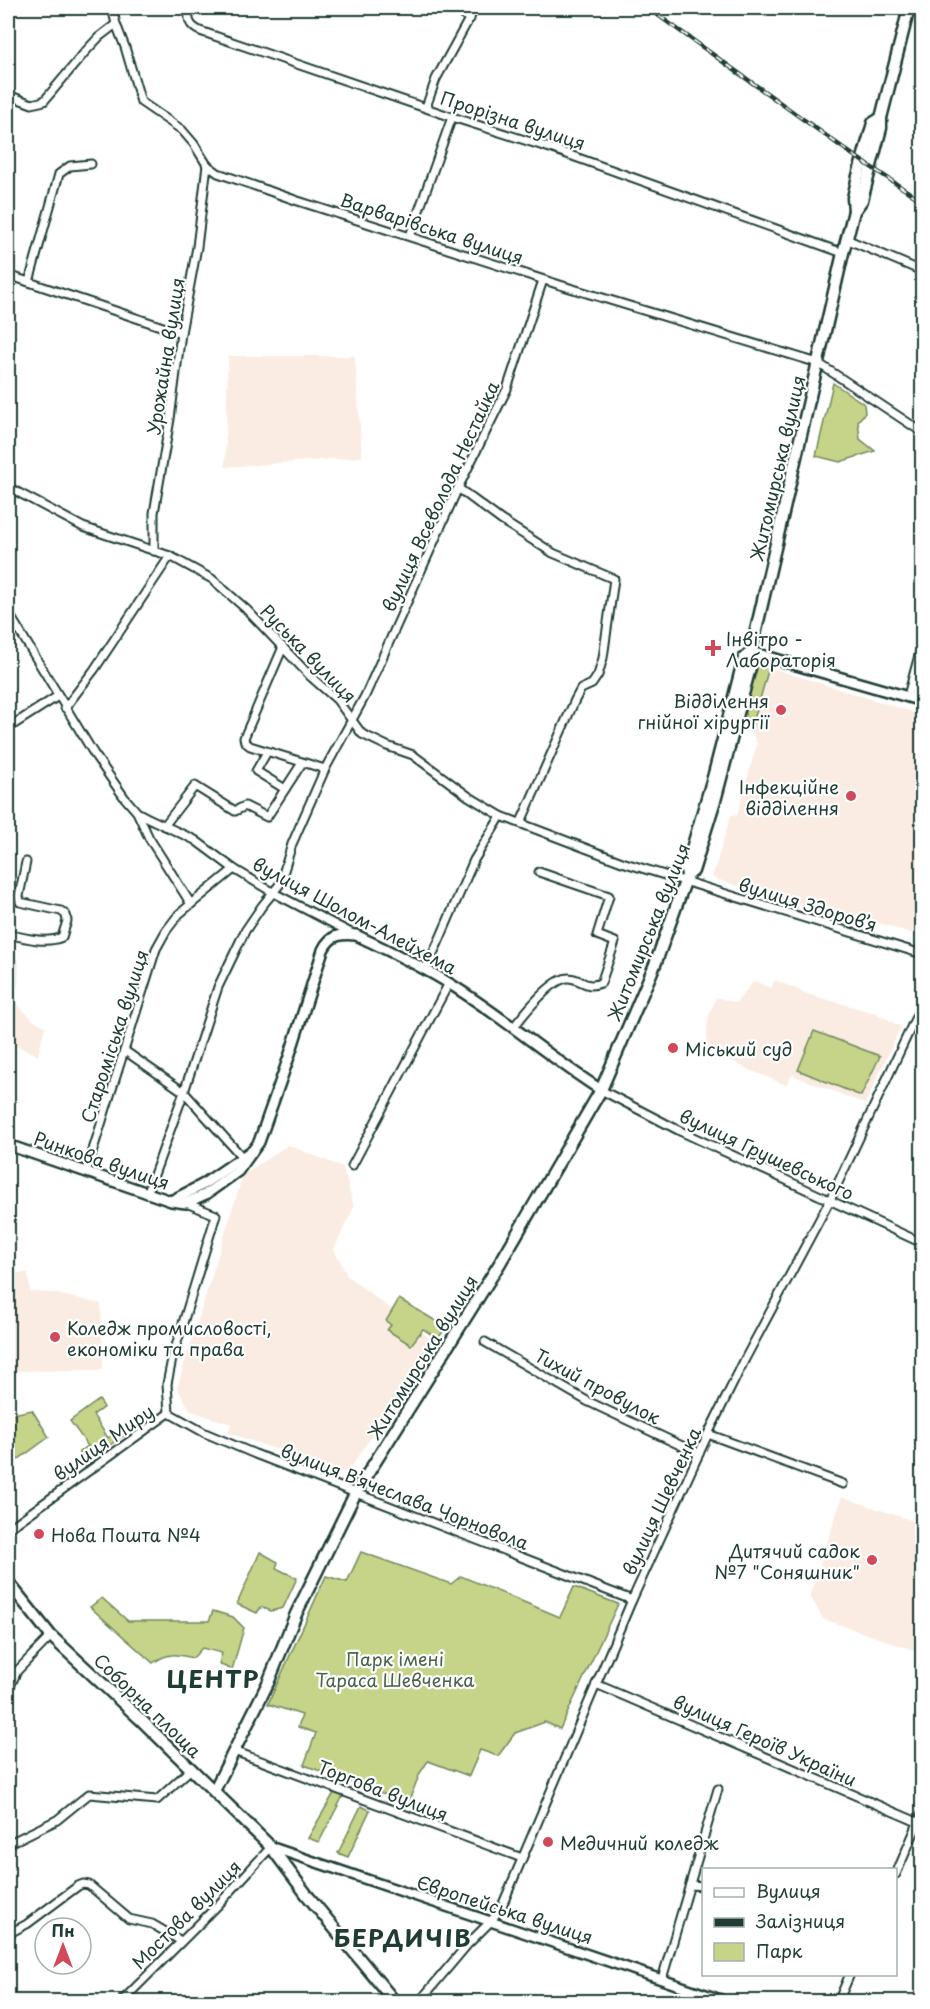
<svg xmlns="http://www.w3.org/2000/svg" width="930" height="2009" viewBox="0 0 930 2009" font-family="'Playpen Sans',sans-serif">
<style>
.built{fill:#faece2}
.green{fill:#c5d489;stroke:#72885e;stroke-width:1.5}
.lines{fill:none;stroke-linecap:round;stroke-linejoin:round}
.minor-casing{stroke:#1f3d34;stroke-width:11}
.tertiary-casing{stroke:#1f3d34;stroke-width:13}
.secondary-casing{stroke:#1f3d34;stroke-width:14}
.primary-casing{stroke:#1f3d34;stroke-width:15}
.minor{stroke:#fff;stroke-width:7}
.tertiary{stroke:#fff;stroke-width:8}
.secondary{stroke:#fff;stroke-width:9}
.primary{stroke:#fff;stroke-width:10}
.rail-casing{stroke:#1f3d34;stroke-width:4.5}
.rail{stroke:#fff;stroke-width:2;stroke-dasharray:7;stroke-linecap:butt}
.poi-dot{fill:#d1495b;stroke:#fff;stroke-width:2}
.labels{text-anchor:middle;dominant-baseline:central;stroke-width:4.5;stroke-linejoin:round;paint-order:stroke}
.street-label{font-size:18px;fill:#1f3d34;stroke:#fff}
.poi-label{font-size:18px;fill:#1f3d34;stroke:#fff;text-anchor:start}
.park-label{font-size:18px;fill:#486349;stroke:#fff}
.district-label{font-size:24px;font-weight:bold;letter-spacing:1.5px;fill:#1f3d34;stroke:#fff}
</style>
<rect width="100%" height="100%" fill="#fff"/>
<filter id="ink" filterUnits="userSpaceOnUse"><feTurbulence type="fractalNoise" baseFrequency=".0167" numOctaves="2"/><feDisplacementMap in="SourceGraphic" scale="12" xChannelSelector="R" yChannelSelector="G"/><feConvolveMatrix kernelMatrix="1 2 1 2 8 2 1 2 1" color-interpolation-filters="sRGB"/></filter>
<g filter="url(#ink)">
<g class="built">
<path d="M 228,356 L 355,356 L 362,457 L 225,467 Z"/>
<path d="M 762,665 L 922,715 L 922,936 L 811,903 L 798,904 L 712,878 L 731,815 L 737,815 L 757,744 L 748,723 Z"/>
<path d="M 8,948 L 19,962 L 18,986 L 14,996 L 16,1003 L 33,1020 L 45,1026 L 38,1056 L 29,1051 L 8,1043 Z"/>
<path d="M 775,980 L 810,995 L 876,1013 L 901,1027 L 865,1104 L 792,1075 L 786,1085 L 745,1068 L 706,1048 L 708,1019 L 716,997 L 736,1003 L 754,981 L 771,988 Z"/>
<path d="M 288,1145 L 343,1167 L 354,1207 L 334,1249 L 347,1276 L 435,1342 L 347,1473 L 228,1433 L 231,1424 L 191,1411 L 177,1388 L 243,1175 Z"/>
<path d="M 8,1273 L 28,1273 L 30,1292 L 52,1293 L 101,1304 L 103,1370 L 8,1371 Z"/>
<path d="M 842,1497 L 922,1524 L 922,1653 L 823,1619 L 810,1596 Z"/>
</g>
<g class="green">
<path d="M 833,383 L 864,404 L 865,413 L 858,421 L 860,439 L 875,451 L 840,462 L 816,456 Z"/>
<path d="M 756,660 L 770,664 L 752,727 L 739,723 Z"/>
<path d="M 814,1031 L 880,1056 L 861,1096 L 798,1070 Z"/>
<path d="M 399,1299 L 446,1327 L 438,1339 L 423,1329 L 411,1345 L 387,1330 L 391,1325 L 386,1321 Z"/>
<path d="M 99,1400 L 104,1407 L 93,1415 L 108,1438 L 146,1411 L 141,1424 L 86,1461 L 79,1452 L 88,1446 L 70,1421 Z"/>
<path d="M 32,1410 L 49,1437 L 8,1467 L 8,1414 L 13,1414 Z"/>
<path d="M 260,1552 L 278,1562 L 276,1568 L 297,1578 L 283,1608 L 271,1611 L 261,1607 L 257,1613 L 237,1604 Z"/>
<path d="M 361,1552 L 451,1584 L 461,1576 L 560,1617 L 574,1587 L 618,1604 L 560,1729 L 545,1722 L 515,1733 L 498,1756 L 480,1750 L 469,1776 L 428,1761 L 420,1773 L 408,1803 L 304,1765 L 316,1733 L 298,1727 L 302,1715 L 268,1704 L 326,1576 L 347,1582 Z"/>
<path d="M 102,1598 L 128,1621 L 209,1621 L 213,1611 L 233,1617 L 244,1628 L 232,1670 L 219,1664 L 222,1653 L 202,1648 L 193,1658 C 176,1654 168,1652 153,1663 L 90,1607 Z"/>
<path d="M 334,1793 L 343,1796 L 319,1842 L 308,1838 Z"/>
<path d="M 361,1806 L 370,1810 L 348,1857 L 338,1853 Z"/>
</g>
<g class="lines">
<g class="minor-casing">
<g id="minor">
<path d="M 190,8 C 187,19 189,26 200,31 L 452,117 L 553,149 L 843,253"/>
<path d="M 453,8 L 470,19"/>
<path d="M 8,16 L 11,8"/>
<path d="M 116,24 L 125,47 L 141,102 L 182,130 L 194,144 L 207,165 L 218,173 L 298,201 L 560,285 L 818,363 L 922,432"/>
<path d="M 8,95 L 32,104 L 44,101 L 85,52 L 99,37 L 116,24 L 112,8"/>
<path d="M 426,107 L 436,79 L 475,8"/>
<path d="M 410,236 L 452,117"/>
<path d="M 846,239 L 922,271"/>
<path d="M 8,275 L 181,333"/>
<path d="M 29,282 L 59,174 L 70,166 L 91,164"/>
<path d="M 8,487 L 83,527 L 170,556 L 212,579 L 246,609 L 311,677 L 337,700 L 362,734 L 387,746 L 413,755 L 468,796 L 501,816 L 622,862 L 922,954"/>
<path d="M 458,488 L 501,520 L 553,553 L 614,579 L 603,658 L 598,675 L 592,684 L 581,689 L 575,700 L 521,822"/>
<path d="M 154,551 L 154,513 L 170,419 L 181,333 L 197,247 L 207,165"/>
<path d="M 8,612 L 94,754 L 124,797 L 137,812 L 148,818 L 195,840 L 234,869 L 274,893 L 353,934"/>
<path d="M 283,647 L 244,738 L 245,742 L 250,746 L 325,769"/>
<path d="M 908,696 L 922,644"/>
<path d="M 65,708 L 94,670 L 170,556"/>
<path d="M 8,728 L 58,696"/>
<path d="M 267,752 L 256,771 L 285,789"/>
<path d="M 138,814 L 149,838 L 191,904"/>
<path d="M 164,826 L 195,786 L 235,811 L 245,806 L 267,817 L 302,763"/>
<path d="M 8,934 C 24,938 47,944 62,937 L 67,921 L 66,915 L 61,911 L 20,902 L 19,896 L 26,862"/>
<path d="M 425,970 L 438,943 L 474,860 L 501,816"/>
<path d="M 513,1028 C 523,1015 553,977 569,978 C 583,979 584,989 601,983 L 615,942 L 597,935 L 609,896 L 539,872"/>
<path d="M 125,1051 L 184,1092 L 242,1157"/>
<path d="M 601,1090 L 680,1131 L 922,1243"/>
<path d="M 352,1166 L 449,983"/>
<path d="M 86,1172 L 156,949 L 166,931 L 179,914 L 234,869"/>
<path d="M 147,1194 L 184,1092 L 218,987 L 245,931 L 262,906 L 280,884 L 292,844 L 325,769 L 365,696 L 458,488 L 507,389 L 543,280"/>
<path d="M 485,1342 L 587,1401 L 699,1454"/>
<path d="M 169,1413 L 205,1433 L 255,1454 L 632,1600"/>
<path d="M 169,1413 L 167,1384 L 172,1359 L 216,1215 L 186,1203"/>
<path d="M 708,1434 L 843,1484"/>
<path d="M 8,1529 L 169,1413"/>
<path d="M 596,1684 L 922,1824"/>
<path d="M 8,1691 L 17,1671 L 51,1636"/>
<path d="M 234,1751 L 522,1858"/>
<path d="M 8,1844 L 57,1820 L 89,1794 L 157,1800 L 191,1769"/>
<path d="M 896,1874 L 922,1814"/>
<path d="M 690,1885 L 704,1886"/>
<path d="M 8,1934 L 27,1924 L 78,1886 L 83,1884 L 89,1885 L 129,1919 L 152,1924 L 181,1941"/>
<path d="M 662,1979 L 718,1789"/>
<path d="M 121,2002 L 219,1904 L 271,1847"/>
<path d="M 419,2002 L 468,1944 L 491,1921 L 502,1906 L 632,1600 L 708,1434 L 745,1359 L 830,1200 L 922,1004"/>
<path d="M 838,2002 L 850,1974"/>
</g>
</g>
<g class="tertiary-casing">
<path id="tertiary" d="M 271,1847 L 728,2002"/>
</g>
<g class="secondary-casing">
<g id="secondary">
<path d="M 751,652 L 922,701"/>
<path d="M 8,1145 L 171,1201 L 186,1203 L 206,1194 L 238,1171 L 259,1142 L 289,1057 L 323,950 C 330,935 341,933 356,935 C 387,950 420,965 450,984 C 502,1016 549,1057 601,1090"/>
<path d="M 173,1200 L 202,1185 L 250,1152"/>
</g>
</g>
<g class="primary-casing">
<g id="primary">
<path d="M 854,211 L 853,198 L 858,176 L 873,123 L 881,118"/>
<path d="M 687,876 L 686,869 L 714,774 L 744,658 L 751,652"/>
<path d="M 8,1582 L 51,1636 L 139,1718 L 271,1847 L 307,1895 L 395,2002"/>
<path d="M 214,1791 L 268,1683 L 296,1614 L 355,1494 L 500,1263 L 601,1090 L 656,962 L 687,876 L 693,871 L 716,797 L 752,660 L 751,652 L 843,253 L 854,211 L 862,200 L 881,128 L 881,118 L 909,8"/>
</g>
</g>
<use href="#minor" class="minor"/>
<use href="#tertiary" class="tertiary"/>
<use href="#secondary" class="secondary"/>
<use href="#primary" class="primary"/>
<g class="rail-casing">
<path id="rail" d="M 648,8 L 853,155 L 922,201"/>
</g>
<use href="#rail" class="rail"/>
</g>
</g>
<g class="poi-dot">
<path d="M710 639h6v6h6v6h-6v6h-6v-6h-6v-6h6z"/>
<circle cx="781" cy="710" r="6"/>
<circle cx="851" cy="796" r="6"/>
<circle cx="673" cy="1048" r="6"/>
<circle cx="55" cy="1337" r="6"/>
<circle cx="39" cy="1534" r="6"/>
<circle cx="872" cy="1560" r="6"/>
<circle cx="548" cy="1842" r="6"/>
</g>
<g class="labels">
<g class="street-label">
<text transform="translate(513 120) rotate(18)">Прорізна вулиця</text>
<text transform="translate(432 228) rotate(18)">Варварівська вулиця</text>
<text transform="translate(165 356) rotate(-81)">Урожайна вулиця</text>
<text transform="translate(777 468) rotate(-77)">Житомирська вулиця</text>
<text transform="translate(440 496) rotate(-65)">вулиця Всеволода Нестайка</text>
<text transform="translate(309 653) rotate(46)">Руська вулиця</text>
<text transform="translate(808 904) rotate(17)">вулиця Здоровʼя</text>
<text transform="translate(355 915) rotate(28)">вулиця Шолом-Алейхема</text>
<text transform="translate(648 932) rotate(-68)">Житомирська вулиця</text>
<text transform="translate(114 1036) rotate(-72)">Староміська вулиця</text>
<text transform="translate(767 1154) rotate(25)">вулиця Грушевського</text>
<text transform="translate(102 1160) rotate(19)">Ринкова вулиця</text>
<text transform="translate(422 1357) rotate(-58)">Житомирська вулиця</text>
<text transform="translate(598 1386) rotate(28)">Тихий провулок</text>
<text transform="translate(103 1442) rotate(-35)">вулиця Миру</text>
<text transform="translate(405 1496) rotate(21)">вулиця Вʼячеслава Чорновола</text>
<text transform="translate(661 1501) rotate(-65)">вулиця Шевченка</text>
<text transform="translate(148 1705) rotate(44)">Соборна площа</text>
<text transform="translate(765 1740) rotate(24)">вулиця Героїв України</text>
<text transform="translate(383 1790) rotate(21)">Торгова вулиця</text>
<text transform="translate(505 1909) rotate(18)">Європейська вулиця</text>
<text transform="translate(186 1914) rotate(-45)">Мостова вулиця</text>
</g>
<g class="poi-label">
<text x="726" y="638">Інвітро -<tspan x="726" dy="21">Лабораторія</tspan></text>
<text x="769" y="700" text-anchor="end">Відділення<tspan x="769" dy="21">гнійної хірургії</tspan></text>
<text x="839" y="786" text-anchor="end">Інфекційне<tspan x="839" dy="21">відділення</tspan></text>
<text x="685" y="1048">Міський суд</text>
<text x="67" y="1327">Коледж промисловості,<tspan x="67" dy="21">економіки та права</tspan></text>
<text x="51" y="1534">Нова Пошта №4</text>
<text x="860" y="1550" text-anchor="end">Дитячий садок<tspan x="860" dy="21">№7 "Соняшник"</tspan></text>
<text x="560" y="1842">Медичний коледж</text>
</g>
<g class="park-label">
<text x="395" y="1658">Парк імені<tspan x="395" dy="21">Тараса Шевченка</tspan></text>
</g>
<g class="district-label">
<text x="213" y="1678">ЦЕНТР</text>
<text x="403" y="1937">БЕРДИЧІВ</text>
</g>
</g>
<rect width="930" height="2009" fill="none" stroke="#fff" stroke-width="30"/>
<rect x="15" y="15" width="900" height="1979" fill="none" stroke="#1f3d34" stroke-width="2" filter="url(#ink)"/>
<rect x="702" y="1868" width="195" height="108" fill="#ffffff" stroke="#a5b1ae" stroke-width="1.5"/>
<rect x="714" y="1888" width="30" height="9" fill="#ffffff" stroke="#a5b1ae" stroke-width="1.5"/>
<text x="756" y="1898" font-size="18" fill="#1f3d34">Вулиця</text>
<rect x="714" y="1918" width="30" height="9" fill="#1f3d34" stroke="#a5b1ae" stroke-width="1.5"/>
<text x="756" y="1928" font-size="18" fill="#1f3d34">Залізниця</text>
<rect x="714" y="1943" width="30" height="18" fill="#c5d489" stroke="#a5b1ae" stroke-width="1.5"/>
<text x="756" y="1958" font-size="18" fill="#1f3d34">Парк</text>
<g transform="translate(63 1946)"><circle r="28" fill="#ffffff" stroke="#a5b1ae" stroke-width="1.5"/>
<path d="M0-4.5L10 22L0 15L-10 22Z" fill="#d1495b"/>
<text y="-9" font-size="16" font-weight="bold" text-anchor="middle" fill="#1f3d34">Пн</text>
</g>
</svg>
